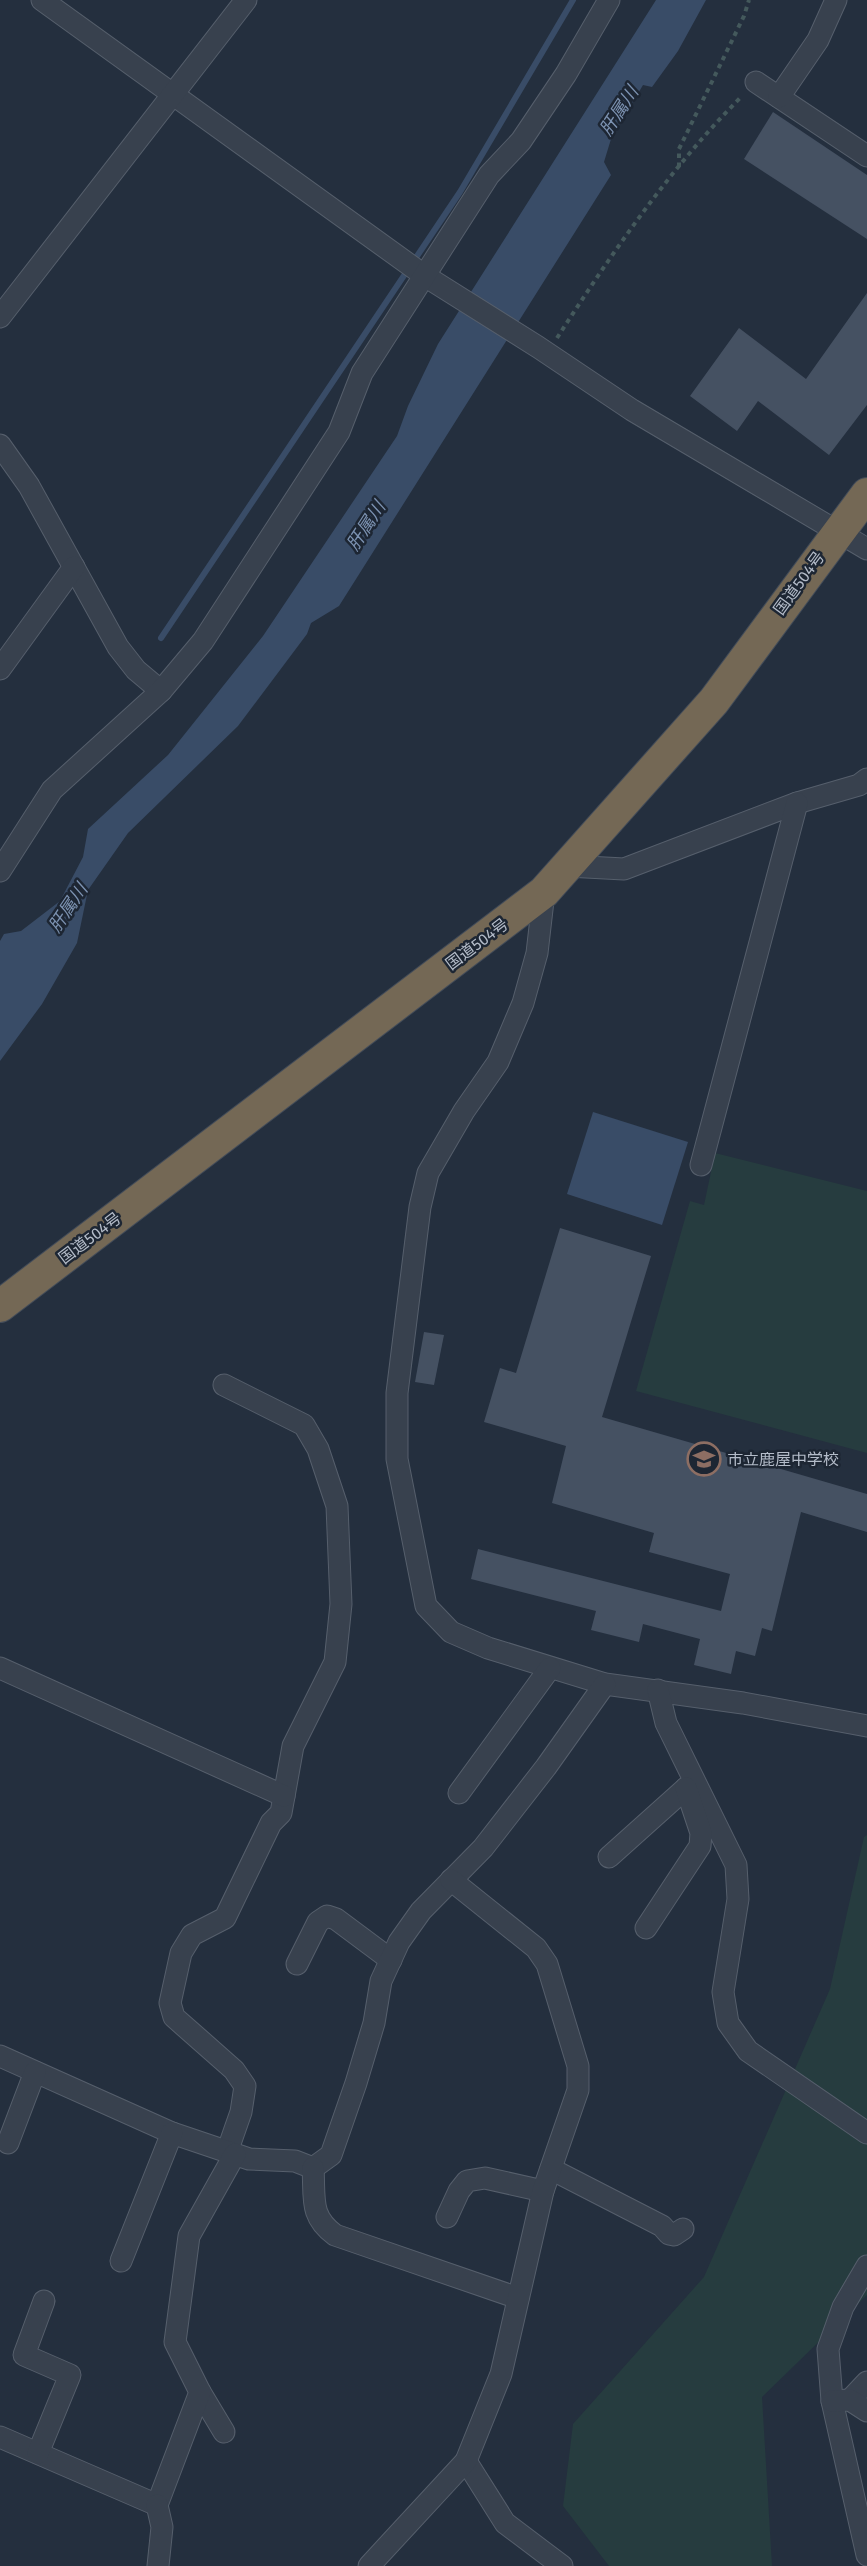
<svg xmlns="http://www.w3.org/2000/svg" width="867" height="2566" viewBox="0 0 867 2566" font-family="'Fira Sans','Noto Sans JP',sans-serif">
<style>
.green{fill:#263c3f}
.water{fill:#394c67}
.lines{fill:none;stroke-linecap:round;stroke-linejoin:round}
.stream{stroke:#394c67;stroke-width:6}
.building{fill:#455162}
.minor-casing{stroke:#565f6c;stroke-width:23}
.highway-casing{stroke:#434c59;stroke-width:34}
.path{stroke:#44595c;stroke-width:4;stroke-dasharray:4.5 4.5;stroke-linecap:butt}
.minor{stroke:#38414e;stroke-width:21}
.highway{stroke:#746855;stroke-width:32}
.labels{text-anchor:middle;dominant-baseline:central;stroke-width:5;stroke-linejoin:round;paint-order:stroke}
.street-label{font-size:16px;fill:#b4bcc9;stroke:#1d2633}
.poi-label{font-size:16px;fill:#b4bcc9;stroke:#1d2633;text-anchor:start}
.water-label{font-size:18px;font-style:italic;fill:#7c92b1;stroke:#1d2633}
</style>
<rect width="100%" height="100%" fill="#242f3e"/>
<g class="green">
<path d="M 715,1153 L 867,1191 L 867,1453 L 636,1391 L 690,1201 L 704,1205 Z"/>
<path d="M 867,1835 L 867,2295 L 762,2397 L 772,2566 L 609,2566 L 563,2506 L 573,2424 L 704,2277 L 830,1989 L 864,1837 Z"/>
</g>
<g class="water">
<path d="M 656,0 L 706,0 L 678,51 L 652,87 L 643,85 L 611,139 L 604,162 L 611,175 L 339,606 L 311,623 L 307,634 L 238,726 L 128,833 L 88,890 L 77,943 L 42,1004 L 0,1061 L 0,941 L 4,934 L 21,931 L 60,901 L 83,857 L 88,829 L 168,755 L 263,636 L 397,436 L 408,406 L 438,344 Z"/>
<path d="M 593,1112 L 688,1142 L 662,1225 L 567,1194 Z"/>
</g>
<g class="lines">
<path class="stream" d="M 161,638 L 460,192 L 573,0"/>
</g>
<g class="building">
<path d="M 773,112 L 867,175 L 867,239 L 744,159 Z"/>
<path d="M 867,293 L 867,405 L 829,455 L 758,401 L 737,431 L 690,396 L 739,328 L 806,379 Z"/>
<path d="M 560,1228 L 651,1256 L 602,1417 L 867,1494 L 867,1532 L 801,1512 L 772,1631 L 762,1628 L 755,1656 L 736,1651 L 731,1674 L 694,1665 L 700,1639 L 643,1624 L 639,1642 L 591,1630 L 596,1611 L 471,1579 L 478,1549 L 721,1611 L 730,1574 L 649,1552 L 654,1533 L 552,1503 L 566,1446 L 484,1422 L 500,1368 L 516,1373 Z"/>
<path d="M 424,1332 L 444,1335 L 434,1385 L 415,1382 Z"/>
</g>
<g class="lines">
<g class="minor-casing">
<g id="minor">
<path d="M 42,0 L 425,276 L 538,347 L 632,410 L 867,549"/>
<path d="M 756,82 L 867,156"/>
<path d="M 779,97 L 818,40 L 836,0"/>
<path d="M 0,317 L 246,0"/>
<path d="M 0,445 L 29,486 L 118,647 L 136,670 L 161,691"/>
<path d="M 0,669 L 74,567"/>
<path d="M 567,866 L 624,869 L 797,803 L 859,785 L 867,779"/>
<path d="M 0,871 L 52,790 L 161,691 L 203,641 L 339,432 L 362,373 L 489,175 L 521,141 L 566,74 L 609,0"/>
<path d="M 544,892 L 537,953 L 523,1003 L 498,1062 L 464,1111 L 428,1173 L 420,1207 L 397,1393 L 397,1459 L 426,1606 L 451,1632 L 488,1648 L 605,1684 L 743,1703 L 867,1726"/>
<path d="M 701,1165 L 797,803"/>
<path d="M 224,1385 L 304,1425 L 318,1449 L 337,1506 L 341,1604 L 335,1662 L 293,1746 L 281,1813 L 271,1823 L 225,1918 L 192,1935 L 181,1953 L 170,2003 L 174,2017 L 234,2070 L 245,2086 L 241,2112 L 227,2152"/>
<path d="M 0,1668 L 284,1796"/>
<path d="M 658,1690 L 666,1723 L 736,1865 L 738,1899 L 723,1992 L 728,2023 L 748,2051 L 867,2133"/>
<path d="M 459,1793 L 550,1668"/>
<path d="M 609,1857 L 686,1788"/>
<path d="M 646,1928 L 700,1846 L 701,1833 L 686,1788"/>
<path d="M 297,1964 L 318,1922 L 327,1916 L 336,1919 L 391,1960"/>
<path d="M 0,2056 L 172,2133 L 249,2159 L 295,2161 L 313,2168"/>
<path d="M 8,2143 L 35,2072"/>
<path d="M 313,2168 L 331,2155 L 356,2083 L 374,2023 L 381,1981 L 399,1942 L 421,1911 L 483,1848 L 546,1767 L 605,1684"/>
<path d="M 313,2168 C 315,2198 309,2216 335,2235 L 518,2298"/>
<path d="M 551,2169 L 662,2226 L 669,2234 L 674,2235 L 683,2229"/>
<path d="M 447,2217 L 459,2191 L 467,2181 L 485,2178 L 543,2191"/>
<path d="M 121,2261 L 172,2133"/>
<path d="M 867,2266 L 843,2307 L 828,2349 L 832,2401 L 867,2555"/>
<path d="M 200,2392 L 224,2432"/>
<path d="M 850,2400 L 867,2382"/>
<path d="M 832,2401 L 850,2400 L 867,2411"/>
<path d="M 0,2437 L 157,2505 L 200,2392 L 175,2342 L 189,2236 L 235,2154"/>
<path d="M 38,2453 L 70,2375 L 24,2355 L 44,2301"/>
<path d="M 466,2461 L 505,2523 L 562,2566"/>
<path d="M 157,2505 L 162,2527 L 158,2566"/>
<path d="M 369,2566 L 466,2461 L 501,2374 L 543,2191 L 578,2090 L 578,2066 L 547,1964 L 536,1948 L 451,1880"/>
</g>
</g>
<g class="highway-casing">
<path id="highway" d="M 0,1306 L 544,892 L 714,701 L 867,494"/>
</g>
<g class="path">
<path d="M 679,167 L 679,149 L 744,16 L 749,0"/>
<path d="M 557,338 C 612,253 670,168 742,96"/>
</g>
<use href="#minor" class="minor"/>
<use href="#highway" class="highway"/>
</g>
<defs>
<g id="school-ring" transform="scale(1.725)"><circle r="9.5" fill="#1d2633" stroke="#8d6e63" stroke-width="1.5"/><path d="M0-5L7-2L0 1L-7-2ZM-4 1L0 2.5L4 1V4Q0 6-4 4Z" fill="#8d6e63"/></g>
</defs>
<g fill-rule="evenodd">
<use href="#school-ring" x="704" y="1459"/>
</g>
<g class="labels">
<g class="street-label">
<text transform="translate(799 583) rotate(-54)">国道504号</text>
<text transform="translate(477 944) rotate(-37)">国道504号</text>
<text transform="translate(90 1238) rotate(-37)">国道504号</text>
</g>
<g class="poi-label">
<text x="727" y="1459">市立鹿屋中学校</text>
</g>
<g class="water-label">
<text transform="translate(619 111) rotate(-57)">肝属川</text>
<text transform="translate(366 526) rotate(-57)">肝属川</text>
<text transform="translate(68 908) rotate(-56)">肝属川</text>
</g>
</g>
</svg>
